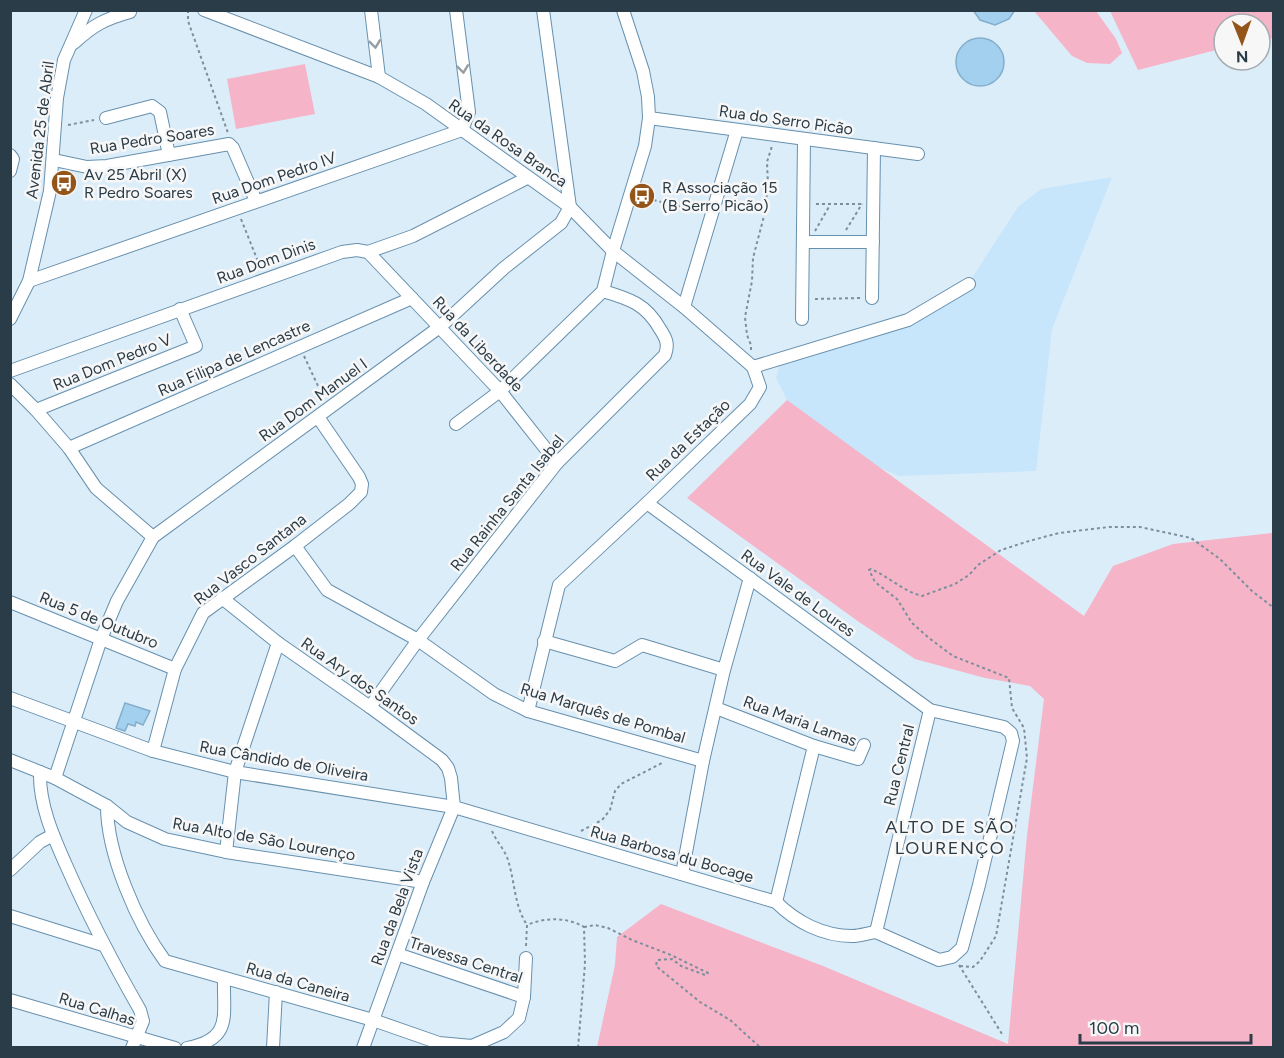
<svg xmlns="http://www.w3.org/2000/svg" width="1284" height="1058" viewBox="0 0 1284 1058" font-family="Figtree,sans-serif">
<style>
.built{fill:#c7e5fb}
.green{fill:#f5b4c7}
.building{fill:#a4d0ef;stroke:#83aecc;stroke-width:1.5}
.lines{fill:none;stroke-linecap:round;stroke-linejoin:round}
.minor-casing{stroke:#6790ad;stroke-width:14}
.path{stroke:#7e8f9c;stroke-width:2;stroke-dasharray:3 3;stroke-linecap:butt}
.minor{stroke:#fff;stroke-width:12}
.oneway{stroke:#949ea4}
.labels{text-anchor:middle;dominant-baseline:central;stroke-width:5;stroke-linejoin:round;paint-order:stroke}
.street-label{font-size:16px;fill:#2a3c48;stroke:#f7f7f7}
.poi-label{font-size:16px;fill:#2a3c48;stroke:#f7f7f7;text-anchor:start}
.neighbourhood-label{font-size:18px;letter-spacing:1.5px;fill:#2a3c48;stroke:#f7f7f7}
</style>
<rect width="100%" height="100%" fill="#dcedfa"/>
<path class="built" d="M 1112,177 L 1052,329 L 1036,471 L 899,476 L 808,436 L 787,400 L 776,378 L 780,364 L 908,320 L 968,284 L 1018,207 L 1041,189 Z"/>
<g class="green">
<path d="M 1034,11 L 1096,11 L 1116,39 L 1122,53 L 1110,64 L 1087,63 L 1072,56 Z"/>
<path d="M 1110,11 L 1273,11 L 1273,38 L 1260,41 L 1260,24 L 1224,24 L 1224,48 L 1138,70 Z"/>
<path d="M 305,64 L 315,114 L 236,129 L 227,79 Z"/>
<path d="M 787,400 L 1084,616 L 1113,566 L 1173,544 L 1273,533 L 1273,1047 L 597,1047 L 615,965 L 617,937 L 661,904 L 823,966 L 1008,1044 L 1027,835 L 1044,699 L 1030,686 L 985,678 L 915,659 L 859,622 L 687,498 Z"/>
</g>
<g class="building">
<path d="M 973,10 L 1015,10 L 1009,19 L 995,25 L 980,20 Z"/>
<circle cx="980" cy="62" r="24"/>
<path d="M 125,703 L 150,711 L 143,725 L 136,722 L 135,726 L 128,724 L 125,731 L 116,728 Z"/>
</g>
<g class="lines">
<g class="minor-casing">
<g id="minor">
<path d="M 204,10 L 379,77 L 426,104 L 570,207 L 613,251 L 684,307 L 753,367"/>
<path d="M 371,10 L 379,77"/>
<path d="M 74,43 C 93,25 105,19 130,12"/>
<path d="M 106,118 L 152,106 L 160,112 L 169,155"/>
<path d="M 649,118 L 918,154"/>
<path d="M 10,155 L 13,159 L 10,171"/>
<path d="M 54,160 L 87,167 L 107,166 L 229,144 L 233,148 L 256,201"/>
<path d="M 803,242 L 873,242"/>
<path d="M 368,252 L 500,391 L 557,463"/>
<path d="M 29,281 L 462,130 L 469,112 L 456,10"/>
<path d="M 872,298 L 874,148"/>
<path d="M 684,307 L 737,130"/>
<path d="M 10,319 L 29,281 L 50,191 L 57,98 L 64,60 L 86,10"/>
<path d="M 802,319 L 804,139"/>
<path d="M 753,367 L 908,320 L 969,284"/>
<path d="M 10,371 L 342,252 L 357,250 L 368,252 L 413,236 L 527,178"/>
<path d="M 10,384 L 36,410 L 69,448 L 96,488 L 153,537"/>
<path d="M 36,410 L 196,346 L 180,309"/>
<path d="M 456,424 L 500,391 L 603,291 L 613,251 L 645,146 L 649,118 L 648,97 L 643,71 L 623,10"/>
<path d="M 69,448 L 412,298"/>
<path d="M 647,503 L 930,710 L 1004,727 L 1011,733 L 1013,741 L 979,885 L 962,948 L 952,957 L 939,960 L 876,932"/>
<path d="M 295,546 L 327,590 L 418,640 L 494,694 L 528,711 L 703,761"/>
<path d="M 222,598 L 278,643 L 370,707 L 442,760 L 448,768 L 451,778 L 454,807 L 423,882 L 363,1048"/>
<path d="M 10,602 L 175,669"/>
<path d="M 544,641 L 615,661 L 642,645 L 724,670"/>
<path d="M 10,698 L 153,751 L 235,772 L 454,807 L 776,902 C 796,922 823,936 852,936 C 860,936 868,933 876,932"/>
<path d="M 370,707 L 418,640 L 557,463 L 665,355 C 669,344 666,338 660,329 C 646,304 630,299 603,291"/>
<path d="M 716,708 L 814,746 L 858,759 L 864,745"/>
<path d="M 528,711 L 559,585 L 647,503 L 750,404 L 760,387 L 753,367"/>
<path d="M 153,751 L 175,669 L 203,613 L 295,546 L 349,504 L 361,492 L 362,484 L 359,477 L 318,417"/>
<path d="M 10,760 L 55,778 L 107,806 L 127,822 L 165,839 L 226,852 L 423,882"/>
<path d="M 40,772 C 39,804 53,836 66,865 C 88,915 113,963 140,1010 L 143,1021 L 132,1048"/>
<path d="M 55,778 L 101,639 L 117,601 L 153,537 L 441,326 L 504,268 L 561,223 L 570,207 L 543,10"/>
<path d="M 107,806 C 107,854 137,923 165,961 L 373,1020 L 439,1043 L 472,1046 L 504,1032 L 519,1018 L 524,997 L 526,958"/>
<path d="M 226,852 L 235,772 L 278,643"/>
<path d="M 10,870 L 40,842 L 53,835"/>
<path d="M 682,874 L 703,761 L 724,670 L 750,578"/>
<path d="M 776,902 L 814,746"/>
<path d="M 10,916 L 103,945"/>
<path d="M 876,932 L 930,710"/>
<path d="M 397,954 L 524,997"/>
<path d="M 10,1000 L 175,1048"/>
<path d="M 187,1048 C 233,1039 223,1016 224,978"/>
<path d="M 273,1048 L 276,992"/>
</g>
</g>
<g class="path">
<path d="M 188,10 L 188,21 L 228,133"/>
<path d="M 68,125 L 94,120"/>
<path d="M 642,197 L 700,212"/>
<path d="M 816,204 L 861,204"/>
<path d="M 241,219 L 261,269"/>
<path d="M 846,230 L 862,204"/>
<path d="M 815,231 L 830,205"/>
<path d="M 815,299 L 860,298"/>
<path d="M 751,350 L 751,345 L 747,335 L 745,317 L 752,281 L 753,258 L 764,216 L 768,186 L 767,162 L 772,146"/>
<path d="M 304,356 L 318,386 L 323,390 L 325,395"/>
<path d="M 492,831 C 496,841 505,850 508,860 C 515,882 514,905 527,925"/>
<path d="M 581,831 L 602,820 L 610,810 L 615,791 L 621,784 L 664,762"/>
<path d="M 584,927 L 595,925 L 608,928 L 632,940 L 671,955 L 708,973 L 705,975 L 681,966 L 672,959 L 657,960 L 656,966 L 700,1002 L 730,1020 L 761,1048"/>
<path d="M 526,946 L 527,925 C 546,917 567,917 584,927 L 585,964 L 578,1048"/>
<path d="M 959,965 L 1002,1034"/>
<path d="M 960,966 L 973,967 L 980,961 L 996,936 L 1027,758 L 1024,728 L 1012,708 L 1009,678 L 953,656 L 929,638 L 912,623 L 897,599 L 875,582 L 869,570 L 871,569 C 889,577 903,591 922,596 L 955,584 L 969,575 L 978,565 L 1001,550 L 1029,541 L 1059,533 L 1109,527 L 1140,527 L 1191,538 L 1220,559 L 1252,591 L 1274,608"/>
</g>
<use href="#minor" class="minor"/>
</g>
<defs><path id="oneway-chevron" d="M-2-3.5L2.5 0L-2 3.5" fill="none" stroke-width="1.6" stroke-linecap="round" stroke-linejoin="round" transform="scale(1.5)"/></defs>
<g class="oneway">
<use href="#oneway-chevron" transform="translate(375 44) rotate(83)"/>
<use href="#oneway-chevron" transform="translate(463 69) rotate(83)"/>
</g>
<defs>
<g id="bus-disc" transform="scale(1.35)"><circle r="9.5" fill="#935519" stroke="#f7f7f7"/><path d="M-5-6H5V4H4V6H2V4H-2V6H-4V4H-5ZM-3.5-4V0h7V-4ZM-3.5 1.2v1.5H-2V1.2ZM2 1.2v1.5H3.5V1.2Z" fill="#fff"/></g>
</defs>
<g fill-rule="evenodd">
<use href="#bus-disc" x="64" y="183"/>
<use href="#bus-disc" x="642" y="196"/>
</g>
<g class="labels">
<g class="street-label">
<text transform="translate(786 120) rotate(8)">Rua do Serro Picão</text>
<text transform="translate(40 130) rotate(-83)">Avenida 25 de Abril</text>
<text transform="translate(152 139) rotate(-9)">Rua Pedro Soares</text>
<text transform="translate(508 143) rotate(35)">Rua da Rosa Branca</text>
<text transform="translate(274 178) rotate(-19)">Rua Dom Pedro IV</text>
<text transform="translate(266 261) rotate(-20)">Rua Dom Dinis</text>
<text transform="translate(478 344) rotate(47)">Rua da Liberdade</text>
<text transform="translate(234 358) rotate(-24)">Rua Filipa de Lencastre</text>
<text transform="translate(112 362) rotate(-22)">Rua Dom Pedro V</text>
<text transform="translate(313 400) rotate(-36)">Rua Dom Manuel I</text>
<text transform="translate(688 440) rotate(-44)">Rua da Estação</text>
<text transform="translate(507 503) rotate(-51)">Rua Rainha Santa Isabel</text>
<text transform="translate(250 559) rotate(-38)">Rua Vasco Santana</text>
<text transform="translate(798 593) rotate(36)">Rua Vale de Loures</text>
<text transform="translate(99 620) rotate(22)">Rua 5 de Outubro</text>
<text transform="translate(360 681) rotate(35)">Rua Ary dos Santos</text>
<text transform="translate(603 713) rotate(17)">Rua Marquês de Pombal</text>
<text transform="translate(800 721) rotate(20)">Rua Maria Lamas</text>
<text transform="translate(284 761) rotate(10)">Rua Cândido de Oliveira</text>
<text transform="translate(899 765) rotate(-76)">Rua Central</text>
<text transform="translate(264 839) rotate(10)">Rua Alto de São Lourenço</text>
<text transform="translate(672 854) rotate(16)">Rua Barbosa du Bocage</text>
<text transform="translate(397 907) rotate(-70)">Rua da Bela Vista</text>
<text transform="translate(466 960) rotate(18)">Travessa Central</text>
<text transform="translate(298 982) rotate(16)">Rua da Caneira</text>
<text transform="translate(97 1009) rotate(17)">Rua Calhas</text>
</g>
<g class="poi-label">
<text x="84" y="174">Av 25 Abril (X)<tspan x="84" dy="18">R Pedro Soares</tspan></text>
<text x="662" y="187">R Associação 15<tspan x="662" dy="18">(B Serro Picão)</tspan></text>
</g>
<g class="neighbourhood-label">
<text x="950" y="827">ALTO DE SÃO<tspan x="950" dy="21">LOURENÇO</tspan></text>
</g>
</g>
<rect width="1284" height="1058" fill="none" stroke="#2a3c48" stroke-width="24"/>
<g transform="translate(1242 42) rotate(179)"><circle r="28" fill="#f7f7f7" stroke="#a5acb1" stroke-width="1.5"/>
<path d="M0-4.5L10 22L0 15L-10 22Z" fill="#935519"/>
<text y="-9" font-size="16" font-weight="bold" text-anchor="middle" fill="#2a3c48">N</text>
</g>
<path d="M1080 1034v9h171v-9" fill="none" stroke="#2a3c48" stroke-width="3"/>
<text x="1089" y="1034" font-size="18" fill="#2a3c48" stroke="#f7f7f7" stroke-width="4.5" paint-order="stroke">100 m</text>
</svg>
